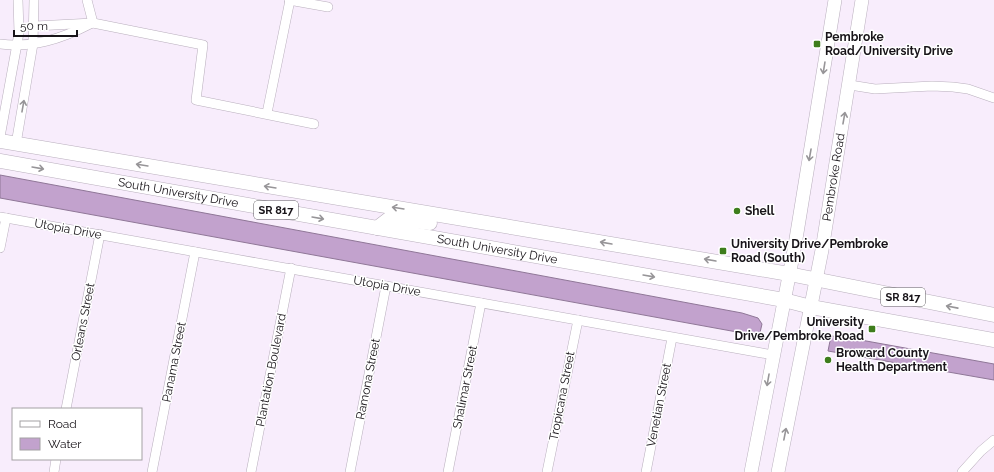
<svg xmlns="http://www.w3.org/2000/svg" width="994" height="472" viewBox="0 0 994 472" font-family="Raleway,sans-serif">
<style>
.water{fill:#c2a2cd;stroke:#8f7797}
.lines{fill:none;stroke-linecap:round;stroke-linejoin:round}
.street-casing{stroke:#b9afbd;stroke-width:10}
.secondary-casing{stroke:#b9afbd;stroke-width:14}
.primary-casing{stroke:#b9afbd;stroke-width:15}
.street{stroke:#fff;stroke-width:9}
.secondary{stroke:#fff;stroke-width:13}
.primary{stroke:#fff;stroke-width:14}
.oneway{stroke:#979598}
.poi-dot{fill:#3e7d1c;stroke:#fff;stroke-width:1.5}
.labels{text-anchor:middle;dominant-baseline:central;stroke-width:3;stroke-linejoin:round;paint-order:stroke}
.shield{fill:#fff;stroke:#5d5a5e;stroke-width:1}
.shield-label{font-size:11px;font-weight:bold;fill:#181419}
.poi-label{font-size:12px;font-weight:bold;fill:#181419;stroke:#fff;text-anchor:start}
.street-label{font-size:12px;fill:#181419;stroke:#fff}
</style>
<rect width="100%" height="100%" fill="#f8edfc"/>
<g class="water">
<path d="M 0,175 L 742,313 L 758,318 L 762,324 L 759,337 L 737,332 L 0,198 Z"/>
<path d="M 831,336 L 844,337 L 994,364 L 994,380 L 828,351 Z"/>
</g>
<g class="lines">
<g class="street-casing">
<g id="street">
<path d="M 87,0 L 93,23"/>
<path d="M 289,0 L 328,7"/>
<path d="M 35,26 L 93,23 L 203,45 L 196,100 L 314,124"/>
<path d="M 0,44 C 33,48 61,39 90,24"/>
<path d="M 850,85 L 875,89 L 932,86 L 953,87 L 968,89 L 994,98"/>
<path d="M 267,113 L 290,0"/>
<path d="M 0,137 L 19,33 L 18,0"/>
<path d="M 16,144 L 33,44 L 34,0"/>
<path d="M 0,217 L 773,355"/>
<path d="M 0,248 L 6,218"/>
<path d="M 66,409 L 100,234"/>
<path d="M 54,472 L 56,459"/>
<path d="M 152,472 L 195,252"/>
<path d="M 251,472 L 291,268"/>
<path d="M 350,472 L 386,286"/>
<path d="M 448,472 L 481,303"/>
<path d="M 547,472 L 578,320"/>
<path d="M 646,472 L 672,338"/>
<path d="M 962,472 L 981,451 L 994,440"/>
</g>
</g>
<g class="secondary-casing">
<g id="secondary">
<path d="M 751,472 L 795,245 L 835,0"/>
<path id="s1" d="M 778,472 L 822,250 L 862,0"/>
</g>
</g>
<g class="primary-casing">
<g id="primary">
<path d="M 0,141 L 789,274 L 994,315"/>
<path id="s2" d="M 0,161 L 784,300 L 811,307 L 994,340"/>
<path d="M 377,228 L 390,218 L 430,223"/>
</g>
</g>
<use href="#street" class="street"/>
<use href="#secondary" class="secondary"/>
<use href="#primary" class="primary"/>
</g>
<defs><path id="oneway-shaft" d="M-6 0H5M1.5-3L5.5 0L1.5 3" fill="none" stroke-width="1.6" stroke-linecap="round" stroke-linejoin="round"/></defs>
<g class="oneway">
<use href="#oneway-shaft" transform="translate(824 68) rotate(99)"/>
<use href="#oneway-shaft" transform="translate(23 106) rotate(-80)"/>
<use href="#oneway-shaft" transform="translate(844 118) rotate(-80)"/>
<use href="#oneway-shaft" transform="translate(810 155) rotate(100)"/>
<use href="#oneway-shaft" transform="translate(142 165) rotate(-171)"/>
<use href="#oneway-shaft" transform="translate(38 168) rotate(10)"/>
<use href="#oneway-shaft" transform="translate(270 187) rotate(-171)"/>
<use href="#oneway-shaft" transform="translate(398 208) rotate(-171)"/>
<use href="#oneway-shaft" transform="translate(318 218) rotate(10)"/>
<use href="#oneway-shaft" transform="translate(606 243) rotate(-170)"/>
<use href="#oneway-shaft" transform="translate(710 260) rotate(-170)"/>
<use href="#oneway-shaft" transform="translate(649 276) rotate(10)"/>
<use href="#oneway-shaft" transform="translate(952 307) rotate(-169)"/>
<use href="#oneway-shaft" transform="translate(768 380) rotate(100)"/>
<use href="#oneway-shaft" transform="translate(785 434) rotate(-79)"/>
</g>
<g class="poi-dot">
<rect x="813" y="40" width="8" height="8" rx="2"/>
<circle cx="737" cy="211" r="4"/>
<rect x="719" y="247" width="8" height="8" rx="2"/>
<rect x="868" y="325" width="8" height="8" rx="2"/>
<circle cx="828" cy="360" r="4"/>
</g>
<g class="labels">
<g class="shield">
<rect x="254" y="201" width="44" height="18" rx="3"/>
<rect x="881" y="288" width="44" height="18" rx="3"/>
</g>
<g class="shield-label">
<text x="276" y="210">SR 817</text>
<text x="903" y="297">SR 817</text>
</g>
<g class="poi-label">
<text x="825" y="37">Pembroke<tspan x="825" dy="14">Road/University Drive</tspan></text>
<text x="745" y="211">Shell</text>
<text x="731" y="244">University Drive/Pembroke<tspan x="731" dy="14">Road (South)</tspan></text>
<text x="864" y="322" text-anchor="end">University<tspan x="864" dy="14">Drive/Pembroke Road</tspan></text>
<text x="836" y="353">Broward County<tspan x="836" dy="14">Health Department</tspan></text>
</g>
<g class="street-label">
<text stroke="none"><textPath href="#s1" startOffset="300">Pembroke Road</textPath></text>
<text stroke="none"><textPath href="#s2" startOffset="181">South University Drive</textPath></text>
<text transform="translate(68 229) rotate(10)">Utopia Drive</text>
<text stroke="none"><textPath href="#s2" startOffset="505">South University Drive</textPath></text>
<text transform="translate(387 286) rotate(10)">Utopia Drive</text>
<text transform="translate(83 322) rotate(-79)">Orleans Street</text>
<text transform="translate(174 362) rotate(-79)">Panama Street</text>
<text transform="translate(271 370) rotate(-79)">Plantation Boulevard</text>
<text transform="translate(368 379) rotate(-79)">Ramona Street</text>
<text transform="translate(465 387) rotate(-79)">Shalimar Street</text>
<text transform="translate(562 396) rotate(-79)">Tropicana Street</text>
<text transform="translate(659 405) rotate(-79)">Venetian Street</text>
</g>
</g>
<rect x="12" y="408" width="130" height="52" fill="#ffffff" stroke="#a3a1a3"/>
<rect x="20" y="421" width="20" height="6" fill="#ffffff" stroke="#a3a1a3"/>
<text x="48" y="428" font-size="12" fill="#181419">Road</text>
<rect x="20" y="438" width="20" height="12" fill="#c2a2cd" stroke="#a3a1a3"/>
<text x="48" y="448" font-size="12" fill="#181419">Water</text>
<path d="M14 30v6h63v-6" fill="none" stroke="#181419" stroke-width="2"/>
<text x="20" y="30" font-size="12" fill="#181419" stroke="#ffffff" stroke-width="3" paint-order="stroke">50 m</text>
</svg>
